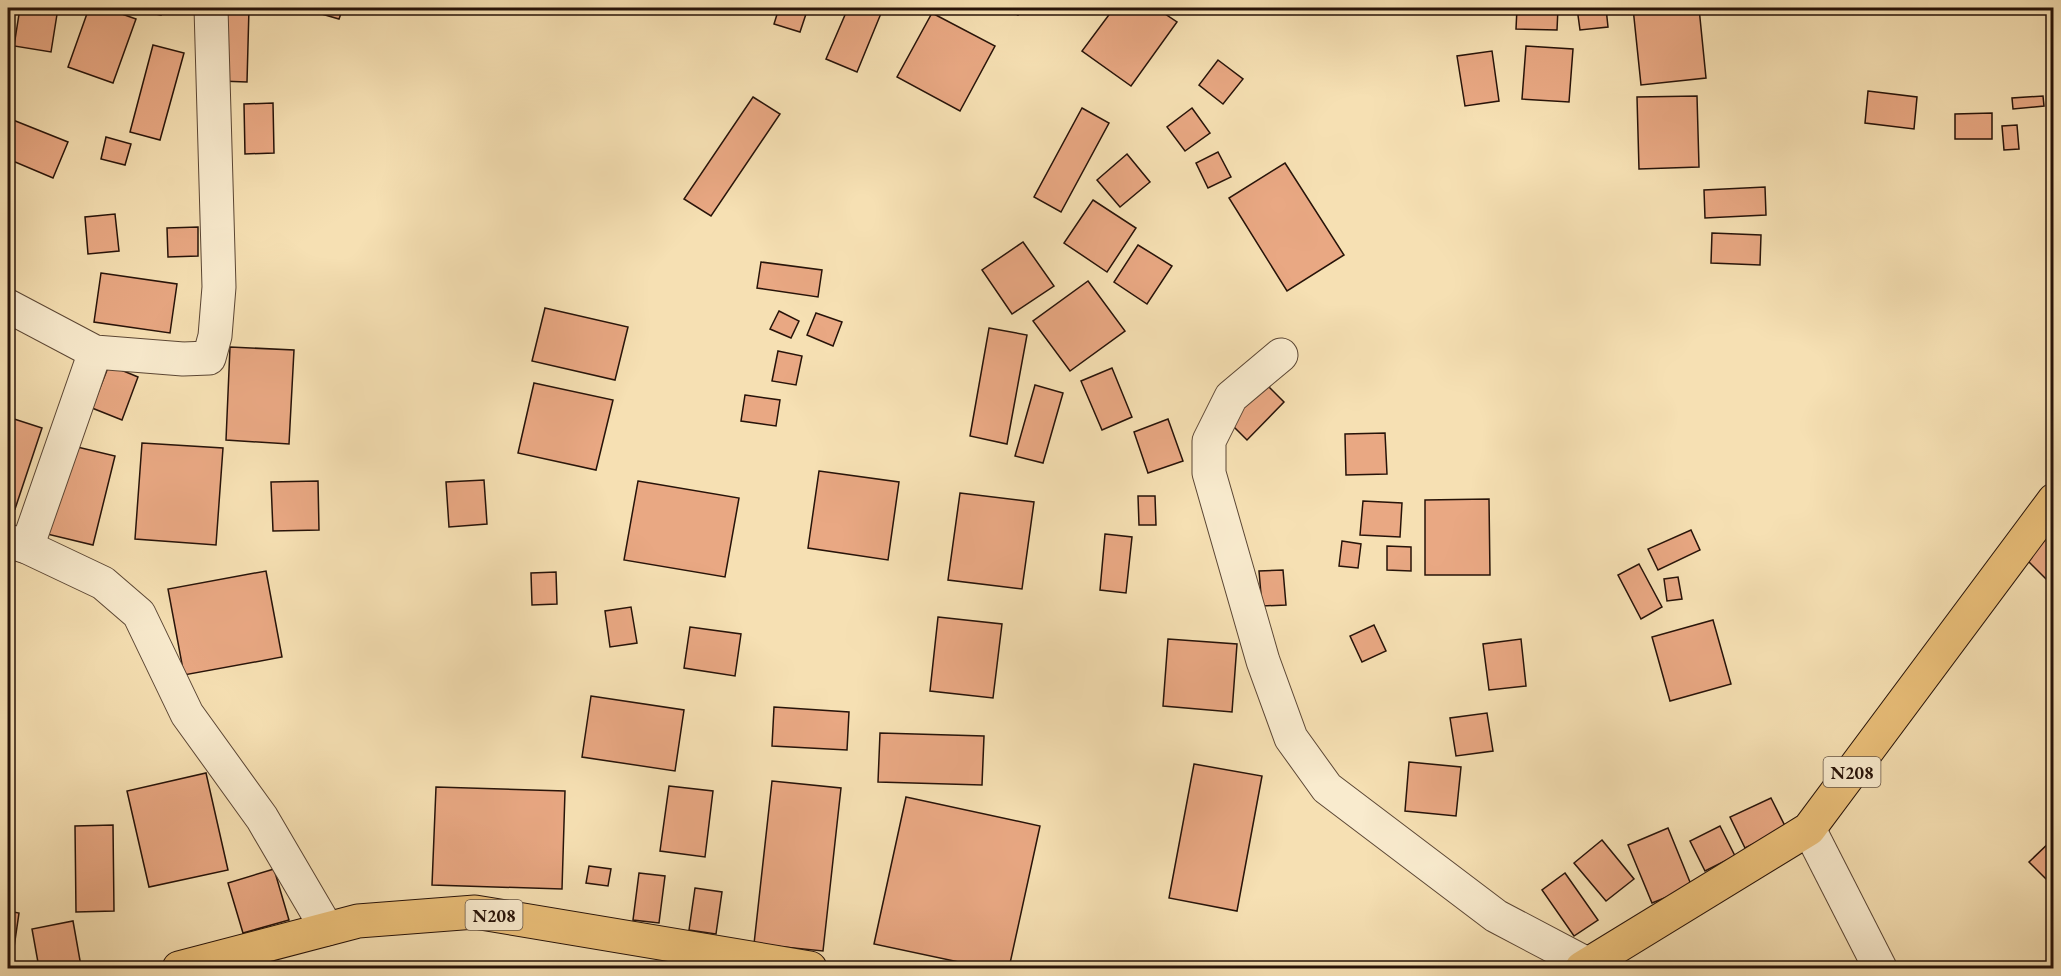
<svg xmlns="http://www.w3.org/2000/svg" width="2061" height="976" viewBox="0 0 2061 976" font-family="'EB Garamond',serif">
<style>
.building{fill:#e9a883;stroke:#271309;stroke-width:1.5}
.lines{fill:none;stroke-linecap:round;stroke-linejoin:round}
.minor-casing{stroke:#5b4634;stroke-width:35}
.tertiary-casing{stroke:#5b4634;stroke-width:35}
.trunk-casing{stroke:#271309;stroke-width:35}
.minor{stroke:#f9ebce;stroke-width:33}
.tertiary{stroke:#f9ebce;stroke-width:33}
.trunk{stroke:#ebc07a;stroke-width:33}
.labels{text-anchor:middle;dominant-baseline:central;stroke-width:5;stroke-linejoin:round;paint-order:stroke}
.shield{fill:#f9ebce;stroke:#665444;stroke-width:1.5}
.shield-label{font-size:18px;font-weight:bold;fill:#271309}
</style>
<rect width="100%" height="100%" fill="#f6e0b3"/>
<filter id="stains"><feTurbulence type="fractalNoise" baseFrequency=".00333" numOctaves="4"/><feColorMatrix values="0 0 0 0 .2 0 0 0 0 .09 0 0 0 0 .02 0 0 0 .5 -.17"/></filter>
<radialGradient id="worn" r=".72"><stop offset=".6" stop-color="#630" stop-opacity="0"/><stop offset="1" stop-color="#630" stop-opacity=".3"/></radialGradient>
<g class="building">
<path d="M 20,8 L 58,8 L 51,52 L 14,46 Z"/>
<path d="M 89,8 L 105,8 L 136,19 L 113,83 L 68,67 Z"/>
<path d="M 126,8 L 162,8 L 161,15 Z"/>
<path d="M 222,8 L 249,8 L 247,82 L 220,81 Z"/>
<path d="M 301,8 L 343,8 L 339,19 Z"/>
<path d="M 748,8 L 768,8 L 765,14 Z"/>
<path d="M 779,8 L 808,8 L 800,32 L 774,24 Z"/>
<path d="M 848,8 L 875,8 L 882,11 L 857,72 L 826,59 Z"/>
<path d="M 1001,8 L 1022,8 L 1018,15 Z"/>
<path d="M 1114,8 L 1156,8 L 1177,22 L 1131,86 L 1082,51 Z"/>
<path d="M 1517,8 L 1558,8 L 1557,30 L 1516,29 Z"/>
<path d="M 1577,8 L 1606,8 L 1608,27 L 1580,30 Z"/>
<path d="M 1633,8 L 1699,8 L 1706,78 L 1641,85 Z"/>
<path d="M 932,13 L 995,46 L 960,111 L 897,77 Z"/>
<path d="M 153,45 L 184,53 L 160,140 L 130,132 Z"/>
<path d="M 1526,46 L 1573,49 L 1569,102 L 1522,99 Z"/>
<path d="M 1492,51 L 1499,101 L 1465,106 L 1457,56 Z"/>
<path d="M 1218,60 L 1243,79 L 1223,104 L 1199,85 Z"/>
<path d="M 1868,91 L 1917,97 L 1914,129 L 1865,123 Z"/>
<path d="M 1697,96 L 1699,167 L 1639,169 L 1637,97 Z"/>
<path d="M 2043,96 L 2044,106 L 2013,109 L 2012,98 Z"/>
<path d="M 753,97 L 780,114 L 711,216 L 684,199 Z"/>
<path d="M 273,103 L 274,153 L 245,154 L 244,104 Z"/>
<path d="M 1082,108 L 1109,123 L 1061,212 L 1034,197 Z"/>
<path d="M 1192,108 L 1210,133 L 1185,151 L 1167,127 Z"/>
<path d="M 1992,113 L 1992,139 L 1955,139 L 1955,114 Z"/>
<path d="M 8,118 L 68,142 L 53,178 L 8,159 Z"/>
<path d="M 2017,125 L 2019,149 L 2004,150 L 2002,126 Z"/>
<path d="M 106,137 L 131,144 L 125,165 L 101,159 Z"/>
<path d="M 1218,152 L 1231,177 L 1208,188 L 1196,163 Z"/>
<path d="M 1127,154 L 1150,182 L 1120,207 L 1097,180 Z"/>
<path d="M 1285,163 L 1344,255 L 1287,291 L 1229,198 Z"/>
<path d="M 1765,187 L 1766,215 L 1705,218 L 1704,190 Z"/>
<path d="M 1093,200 L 1136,228 L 1107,272 L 1064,243 Z"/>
<path d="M 115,214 L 119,251 L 88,254 L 85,217 Z"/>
<path d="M 198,227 L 198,256 L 168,257 L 167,228 Z"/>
<path d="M 1712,233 L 1761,235 L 1760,265 L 1711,263 Z"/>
<path d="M 1023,242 L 1054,286 L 1012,314 L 982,270 Z"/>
<path d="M 1138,245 L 1172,266 L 1147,304 L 1114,282 Z"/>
<path d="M 761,262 L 822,270 L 818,297 L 757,288 Z"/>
<path d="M 101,273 L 177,284 L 170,333 L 94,322 Z"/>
<path d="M 1088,281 L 1125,331 L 1070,371 L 1033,321 Z"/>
<path d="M 545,308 L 628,327 L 615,380 L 532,361 Z"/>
<path d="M 779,311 L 799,321 L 791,338 L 770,329 Z"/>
<path d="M 816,313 L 842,322 L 833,346 L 807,335 Z"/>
<path d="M 989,328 L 1027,335 L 1007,444 L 970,436 Z"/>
<path d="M 230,347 L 294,350 L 289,444 L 226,440 Z"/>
<path d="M 778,351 L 802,356 L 796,385 L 772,381 Z"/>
<path d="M 109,365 L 138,377 L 122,420 L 92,408 Z"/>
<path d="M 1112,368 L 1132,417 L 1102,430 L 1081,381 Z"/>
<path d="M 534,383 L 613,400 L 596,470 L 518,453 Z"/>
<path d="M 1265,383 L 1284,402 L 1247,440 L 1228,421 Z"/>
<path d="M 1035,385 L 1063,393 L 1043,463 L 1015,456 Z"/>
<path d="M 745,395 L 780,400 L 776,426 L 741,421 Z"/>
<path d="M 8,417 L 42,428 L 15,509 L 8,507 Z"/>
<path d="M 1168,419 L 1183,461 L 1148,473 L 1134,432 Z"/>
<path d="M 1385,433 L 1387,474 L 1346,475 L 1345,434 Z"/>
<path d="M 142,443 L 223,448 L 216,545 L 135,539 Z"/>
<path d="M 69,445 L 115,456 L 93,545 L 47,534 Z"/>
<path d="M 819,471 L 899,482 L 888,560 L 808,548 Z"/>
<path d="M 484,480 L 487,524 L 449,527 L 446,482 Z"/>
<path d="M 318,481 L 319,530 L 273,531 L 271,482 Z"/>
<path d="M 638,481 L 739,498 L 725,577 L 624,560 Z"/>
<path d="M 960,493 L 1034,502 L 1022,589 L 948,580 Z"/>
<path d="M 1138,496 L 1155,496 L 1156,525 L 1139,525 Z"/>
<path d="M 1489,499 L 1490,575 L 1425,575 L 1425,500 Z"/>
<path d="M 1363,501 L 1402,503 L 1400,537 L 1360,535 Z"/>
<path d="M 1691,530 L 1700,550 L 1658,570 L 1648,549 Z"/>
<path d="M 2054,530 L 2054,587 L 2025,558 Z"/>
<path d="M 1105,534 L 1132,537 L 1126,593 L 1100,590 Z"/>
<path d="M 1342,541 L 1361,544 L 1358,568 L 1339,566 Z"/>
<path d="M 1387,546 L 1411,547 L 1411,571 L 1387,570 Z"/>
<path d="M 1639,564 L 1662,607 L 1641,619 L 1618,575 Z"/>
<path d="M 1283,570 L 1286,605 L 1262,606 L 1259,571 Z"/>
<path d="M 266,571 L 282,657 L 184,675 L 168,589 Z"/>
<path d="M 556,572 L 557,604 L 532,605 L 531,573 Z"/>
<path d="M 1678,577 L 1682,599 L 1667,601 L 1664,579 Z"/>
<path d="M 631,607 L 637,643 L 610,647 L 605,611 Z"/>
<path d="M 938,617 L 1002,624 L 993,698 L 930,691 Z"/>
<path d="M 1713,620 L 1731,684 L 1670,701 L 1652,637 Z"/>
<path d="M 1374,625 L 1386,651 L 1362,662 L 1350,636 Z"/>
<path d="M 690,627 L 741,634 L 735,676 L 684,668 Z"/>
<path d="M 1168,639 L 1237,644 L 1232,712 L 1163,706 Z"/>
<path d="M 1521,639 L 1526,686 L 1489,690 L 1483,644 Z"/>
<path d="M 591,696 L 684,710 L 675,771 L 582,757 Z"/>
<path d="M 774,707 L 849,712 L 847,750 L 772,746 Z"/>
<path d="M 1487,713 L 1493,751 L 1456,756 L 1450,718 Z"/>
<path d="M 880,733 L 984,736 L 982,785 L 878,782 Z"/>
<path d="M 1409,762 L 1461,767 L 1456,816 L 1405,811 Z"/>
<path d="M 1194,764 L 1262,776 L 1237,911 L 1169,898 Z"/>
<path d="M 206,773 L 228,870 L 149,887 L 127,791 Z"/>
<path d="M 772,781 L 841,788 L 823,951 L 754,944 Z"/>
<path d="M 669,786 L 713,791 L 705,857 L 660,851 Z"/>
<path d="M 436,787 L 565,791 L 562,889 L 432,885 Z"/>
<path d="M 906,797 L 1040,826 L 1009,968 L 987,968 L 874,944 Z"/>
<path d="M 1771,798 L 1786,828 L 1745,848 L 1730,817 Z"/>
<path d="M 113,825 L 114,911 L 76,912 L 75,826 Z"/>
<path d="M 1720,826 L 1735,856 L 1705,871 L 1690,841 Z"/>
<path d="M 1668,828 L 1692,887 L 1652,903 L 1628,845 Z"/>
<path d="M 2054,838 L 2054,887 L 2029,862 Z"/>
<path d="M 1602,840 L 1634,879 L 1606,901 L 1574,863 Z"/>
<path d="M 589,866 L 611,869 L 608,886 L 586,883 Z"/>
<path d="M 274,869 L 289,920 L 243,933 L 228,883 Z"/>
<path d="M 639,873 L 665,876 L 659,923 L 633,920 Z"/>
<path d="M 1565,873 L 1598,920 L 1574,936 L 1542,890 Z"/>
<path d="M 695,888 L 722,892 L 716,934 L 689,930 Z"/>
<path d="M 8,911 L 19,913 L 11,968 L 8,968 Z"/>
<path d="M 73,921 L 81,966 L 66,968 L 39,968 L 32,929 Z"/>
</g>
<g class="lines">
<g class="minor-casing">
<g id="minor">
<path d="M 8,306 L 95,352 L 183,359 L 209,358 L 215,336 L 219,287 L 211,8"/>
<path d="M 1281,355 L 1231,397 L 1209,441 L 1209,473 L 1263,661 L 1291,738 L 1327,788 L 1496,916 L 1589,965"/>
<path d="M 8,541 L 27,547 L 103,583 L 139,614 L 187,714 L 262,818 L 327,929"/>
<path d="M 27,547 L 95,352"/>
</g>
</g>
<g class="tertiary-casing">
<path id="tertiary" d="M 1809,829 L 1880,968"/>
</g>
<g class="trunk-casing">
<g id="trunk">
<path d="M 179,968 L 358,921 L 475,912 L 810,968"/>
<path d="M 1582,968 L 1809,829 L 2054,500"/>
</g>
</g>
<use href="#minor" class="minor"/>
<use href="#tertiary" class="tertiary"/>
<use href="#trunk" class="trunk"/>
</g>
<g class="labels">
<g class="shield">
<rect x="1823.5" y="757" width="57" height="30" rx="4.5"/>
<rect x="465.5" y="900" width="57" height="30" rx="4.5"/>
</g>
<g class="shield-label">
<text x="1852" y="772">N208</text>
<text x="494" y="915">N208</text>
</g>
</g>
<rect width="2061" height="976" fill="none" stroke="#f6e0b3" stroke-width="30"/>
<rect x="9" y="9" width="2043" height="958" fill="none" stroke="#271309" stroke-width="3"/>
<rect x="15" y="15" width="2031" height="946" fill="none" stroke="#271309" stroke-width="1.5"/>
<rect width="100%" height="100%" filter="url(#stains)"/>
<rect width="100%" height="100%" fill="url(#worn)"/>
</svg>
